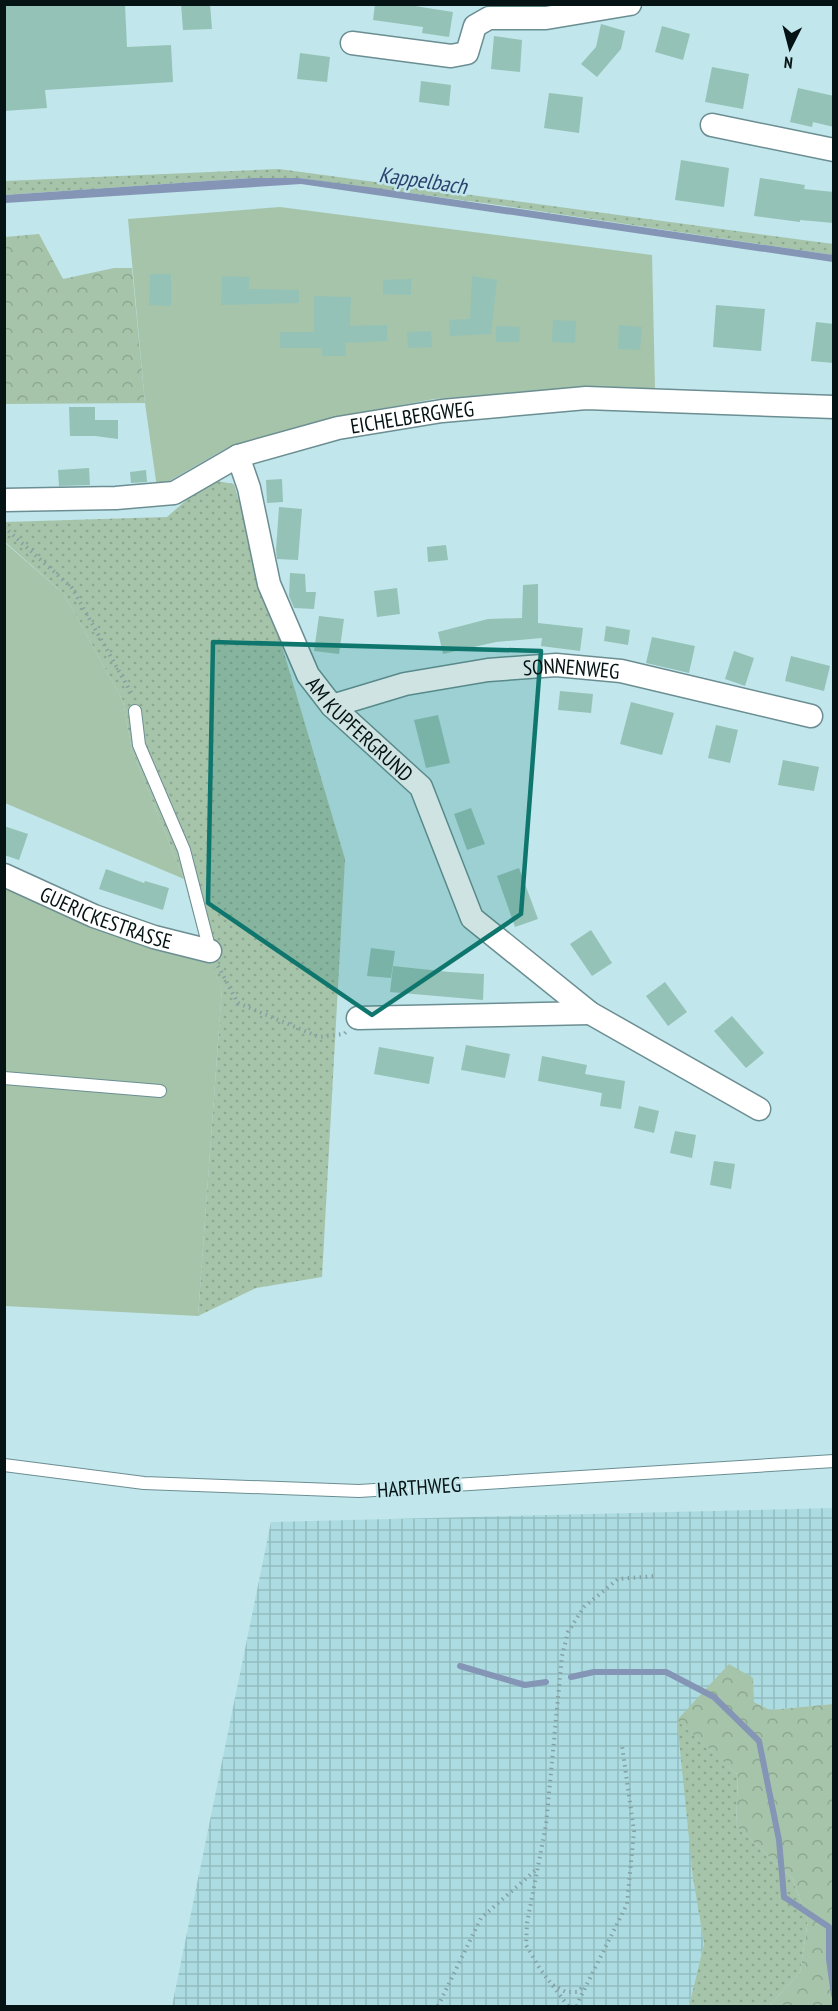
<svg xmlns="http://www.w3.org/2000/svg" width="838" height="2011" viewBox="0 0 838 2011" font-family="'PT Sans Narrow',sans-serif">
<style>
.industrial{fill:url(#industrial-grid)}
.grass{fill:url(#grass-dots)}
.forest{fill:url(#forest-crowns)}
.green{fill:#a6c4aa}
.water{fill:#8495b5}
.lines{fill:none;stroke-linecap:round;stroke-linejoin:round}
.stream{stroke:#8495b5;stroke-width:6}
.building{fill:#94c2b7}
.lane-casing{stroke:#6b8e92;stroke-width:14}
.street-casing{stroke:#6b8e92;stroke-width:25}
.path{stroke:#84a1a5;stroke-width:4;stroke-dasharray:1.5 4.5;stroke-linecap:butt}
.lane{stroke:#fff;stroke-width:12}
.street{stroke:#fff;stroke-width:22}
.marked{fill:#0f766e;fill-opacity:0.2;stroke:#0f766e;stroke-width:4.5;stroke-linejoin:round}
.labels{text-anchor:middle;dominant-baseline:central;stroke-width:5;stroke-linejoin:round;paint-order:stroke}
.street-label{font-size:21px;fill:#061315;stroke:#c1e6eb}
.water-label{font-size:22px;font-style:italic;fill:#2b426f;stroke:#c1e6eb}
</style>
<defs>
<pattern id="industrial-grid" width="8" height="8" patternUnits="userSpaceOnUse" patternTransform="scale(1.5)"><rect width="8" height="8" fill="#acdce1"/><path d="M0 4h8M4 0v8" fill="none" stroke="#92bcc0"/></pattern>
<pattern id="grass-dots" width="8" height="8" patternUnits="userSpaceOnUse" patternTransform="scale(1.5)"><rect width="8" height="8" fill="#a6c4aa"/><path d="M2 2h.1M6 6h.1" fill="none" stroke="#8da891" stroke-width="1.8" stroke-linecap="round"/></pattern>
<pattern id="forest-crowns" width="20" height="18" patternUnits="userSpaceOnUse" patternTransform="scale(1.5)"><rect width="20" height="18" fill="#a6c4aa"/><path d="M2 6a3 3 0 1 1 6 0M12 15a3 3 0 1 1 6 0" fill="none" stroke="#8da891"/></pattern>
</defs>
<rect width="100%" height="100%" fill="#c1e6eb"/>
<path class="industrial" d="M 833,1508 L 833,1704 L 770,1710 L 754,1702 L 693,1878 L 704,1944 L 689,2006 L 172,2006 L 271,1522 Z"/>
<g class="grass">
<path d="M 279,169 L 833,244 L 833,255 L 505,206 L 299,178 L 252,178 L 5,195 L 5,181 Z"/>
<path d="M 217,481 L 234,484 L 345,859 L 322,1277 L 256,1288 L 198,1316 L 222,988 L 200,940 L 184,879 L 132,751 L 123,701 L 64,594 L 5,542 L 5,522 L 167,517 L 199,489 Z"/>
<path d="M 677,1720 L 738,1775 L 736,1826 L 792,1878 L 808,1920 L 800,1972 L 769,2006 L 689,2006 L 704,1944 L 693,1878 Z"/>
</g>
<g class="forest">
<path d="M 39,234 L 63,279 L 114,268 L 132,268 L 145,403 L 5,404 L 5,237 Z"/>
<path d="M 729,1664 L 753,1678 L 754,1702 L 770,1710 L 833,1704 L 833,2006 L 769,2006 L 800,1972 L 808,1920 L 792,1878 L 736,1826 L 738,1775 L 677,1720 Z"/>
</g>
<g class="green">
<path d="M 280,207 L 652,255 L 655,389 L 585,387 L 434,399 L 331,418 L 225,449 L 157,488 L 145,403 L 128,219 Z"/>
<path d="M 4,542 L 64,594 L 123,701 L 132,751 L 184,879 L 5,803 Z"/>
<path d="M 4,888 L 209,957 L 222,988 L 198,1316 L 5,1306 Z"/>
</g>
<path class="water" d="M 252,178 L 299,178 L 376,188 L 833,255 L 833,262 L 301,184 L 5,203 L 5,195 Z"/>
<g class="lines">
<g class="stream">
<path d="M 460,1666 L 525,1685 L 546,1682"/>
<path d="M 571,1677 L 594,1672 L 666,1672 L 714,1697 L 759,1741 L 779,1840 L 784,1897 L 829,1927 L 829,1959 L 834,1995"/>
</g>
</g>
<g class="building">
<path d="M 4,4 L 125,4 L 127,47 L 171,45 L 173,82 L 45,90 L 47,108 L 4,111 Z"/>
<path d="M 181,4 L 210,4 L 212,29 L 183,30 Z"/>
<path d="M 375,4 L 402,4 L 453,12 L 449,37 L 422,33 L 423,27 L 373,20 Z"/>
<path d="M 601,24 L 625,31 L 621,49 L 597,77 L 581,64 L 596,47 Z"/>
<path d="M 662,26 L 690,34 L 683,60 L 655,52 Z"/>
<path d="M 494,36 L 522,40 L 520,72 L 491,69 Z"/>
<path d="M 300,53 L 330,57 L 327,82 L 297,79 Z"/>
<path d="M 712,67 L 749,74 L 743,109 L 705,102 Z"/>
<path d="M 421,81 L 451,85 L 449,106 L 419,102 Z"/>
<path d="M 798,88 L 834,96 L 834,127 L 813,122 L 812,127 L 790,122 Z"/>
<path d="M 549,93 L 583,97 L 579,133 L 544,128 Z"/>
<path d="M 681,160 L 729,168 L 724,207 L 675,200 Z"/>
<path d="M 760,178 L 805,185 L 804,189 L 834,192 L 834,223 L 800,220 L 800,222 L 754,216 Z"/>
<path d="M 150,274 L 171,274 L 171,306 L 149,305 Z"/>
<path d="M 222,276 L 249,277 L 249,289 L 299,290 L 299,303 L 221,305 Z"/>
<path d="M 472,276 L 497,280 L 491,334 L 450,336 L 449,320 L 470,319 Z"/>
<path d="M 411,279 L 411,295 L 383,294 L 383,280 Z"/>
<path d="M 314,296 L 351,297 L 350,326 L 387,325 L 387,341 L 345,343 L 346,356 L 322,356 L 322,348 L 280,348 L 280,332 L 314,332 Z"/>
<path d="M 716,305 L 765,309 L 761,351 L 713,347 Z"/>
<path d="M 553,320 L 576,321 L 575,343 L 552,342 Z"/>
<path d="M 816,322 L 834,324 L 834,363 L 811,361 Z"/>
<path d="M 619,325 L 642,327 L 640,350 L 618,349 Z"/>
<path d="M 496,326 L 520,327 L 519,342 L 496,342 Z"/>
<path d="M 431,331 L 432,347 L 408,348 L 407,332 Z"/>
<path d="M 69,407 L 95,407 L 95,420 L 118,420 L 118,439 L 95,436 L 70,436 Z"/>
<path d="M 89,468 L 90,485 L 59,486 L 58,470 Z"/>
<path d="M 146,470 L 147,482 L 131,483 L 130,472 Z"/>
<path d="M 282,479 L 283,502 L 267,503 L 266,480 Z"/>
<path d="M 279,507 L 302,509 L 298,560 L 277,559 L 276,550 Z"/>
<path d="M 446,545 L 448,560 L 428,562 L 427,547 Z"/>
<path d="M 290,573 L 305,574 L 306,592 L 316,592 L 314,609 L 294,608 L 289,596 Z"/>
<path d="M 538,584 L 538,623 L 583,628 L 580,651 L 541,646 L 542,638 L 496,642 L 443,654 L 438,632 L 488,619 L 522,618 L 523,585 Z"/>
<path d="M 397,588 L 400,614 L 377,617 L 374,591 Z"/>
<path d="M 319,616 L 344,619 L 339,654 L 314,651 Z"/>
<path d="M 606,626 L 630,630 L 628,645 L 604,641 Z"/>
<path d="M 652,637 L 695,646 L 689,673 L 646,663 Z"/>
<path d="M 734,651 L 754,658 L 745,686 L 725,679 Z"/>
<path d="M 791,656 L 830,666 L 824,691 L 785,681 Z"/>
<path d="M 560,691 L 593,694 L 591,713 L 558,710 Z"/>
<path d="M 631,702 L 674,713 L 662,755 L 620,744 Z"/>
<path d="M 438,715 L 450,763 L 426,768 L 414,720 Z"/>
<path d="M 716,725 L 738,730 L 730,763 L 708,758 Z"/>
<path d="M 783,760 L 819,767 L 814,791 L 778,785 Z"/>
<path d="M 471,808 L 485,844 L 467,850 L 454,814 Z"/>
<path d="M 4,826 L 28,834 L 19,860 L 4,855 Z"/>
<path d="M 519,868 L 538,919 L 515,927 L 497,876 Z"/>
<path d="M 106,869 L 144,883 L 145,881 L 169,888 L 163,910 L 99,889 Z"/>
<path d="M 591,930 L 612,963 L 592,976 L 570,944 Z"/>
<path d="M 371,948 L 395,951 L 391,978 L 367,976 Z"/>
<path d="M 393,966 L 449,972 L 484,974 L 483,1000 L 390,992 Z"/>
<path d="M 665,982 L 687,1012 L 668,1026 L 646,996 Z"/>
<path d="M 732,1016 L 764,1053 L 746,1068 L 714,1031 Z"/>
<path d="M 466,1045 L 510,1054 L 505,1078 L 461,1070 Z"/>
<path d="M 379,1047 L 434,1057 L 429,1084 L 374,1074 Z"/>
<path d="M 542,1056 L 587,1065 L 585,1074 L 625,1081 L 621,1109 L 600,1106 L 602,1093 L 538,1081 Z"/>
<path d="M 639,1106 L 659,1111 L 654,1133 L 634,1128 Z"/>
<path d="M 675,1131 L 696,1135 L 692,1158 L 670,1153 Z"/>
<path d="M 714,1161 L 735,1164 L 731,1189 L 710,1185 Z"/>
</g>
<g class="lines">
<g class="lane-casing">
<g id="lane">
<path d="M 135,711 L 139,745 L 184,850 L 210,951"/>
<path d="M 4,1078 L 160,1091"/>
<path d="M 4,1465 L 144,1483 L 359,1491 L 834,1461"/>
</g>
</g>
<g class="street-casing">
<g id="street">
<path d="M 352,43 L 451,56 L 467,53 L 475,26 L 489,18 L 546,18 L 630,4"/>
<path d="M 712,125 L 834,150"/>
<path id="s1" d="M 238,456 L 249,488 L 269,584 L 308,675 L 332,706 L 421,787 L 472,918 L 590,1013 L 759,1109"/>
<path id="s2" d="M 4,500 L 116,498 L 174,493 L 238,456 L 338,428 L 442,411 L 586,398 L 834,407"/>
<path id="s3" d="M 332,706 L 405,684 L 488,670 L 556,665 L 621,671 L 811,716"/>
<path id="s4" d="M 4,875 L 94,916 L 154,937 L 210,951"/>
<path d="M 358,1018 L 590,1013"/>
</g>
</g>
<g class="path">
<path d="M 4,527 L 72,588 L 133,696"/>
<path d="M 218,966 L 238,1003 L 319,1037 L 344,1034 L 346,1032"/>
<path d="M 553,1985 L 566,1992 L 577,1992 L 584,1986"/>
<path d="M 438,2006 L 481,1918 L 537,1869"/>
<path d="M 568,2006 L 540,1969 L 526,1945 L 527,1923 L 546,1825 L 562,1656 L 568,1632 L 584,1607 L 618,1579 L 655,1576"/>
<path d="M 577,2006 L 580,1998 L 627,1904 L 634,1831 L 622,1746"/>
</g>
<use href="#lane" class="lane"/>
<use href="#street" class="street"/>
</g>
<path class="marked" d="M 213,642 L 541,651 L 521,914 L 372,1015 L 208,903 Z"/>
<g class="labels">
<g class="street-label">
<text stroke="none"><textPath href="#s2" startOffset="423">EICHELBERGWEG</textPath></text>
<text stroke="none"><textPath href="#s3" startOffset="244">SONNENWEG</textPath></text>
<text stroke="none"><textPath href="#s1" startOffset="306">AM KUPFERGRUND</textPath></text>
<text stroke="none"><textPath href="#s4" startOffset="111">GUERICKESTRASSE</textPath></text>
<text transform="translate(419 1487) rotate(-4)">HARTHWEG</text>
</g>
<g class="water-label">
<text transform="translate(423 180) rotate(8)">Kappelbach</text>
</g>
</g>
<rect width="838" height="2011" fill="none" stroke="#061315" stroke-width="12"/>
<g transform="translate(790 48) rotate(186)" stroke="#c1e6eb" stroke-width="4.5" paint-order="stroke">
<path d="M0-4.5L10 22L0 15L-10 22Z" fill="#061315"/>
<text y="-9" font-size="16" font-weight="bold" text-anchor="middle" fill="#061315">N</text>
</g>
</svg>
